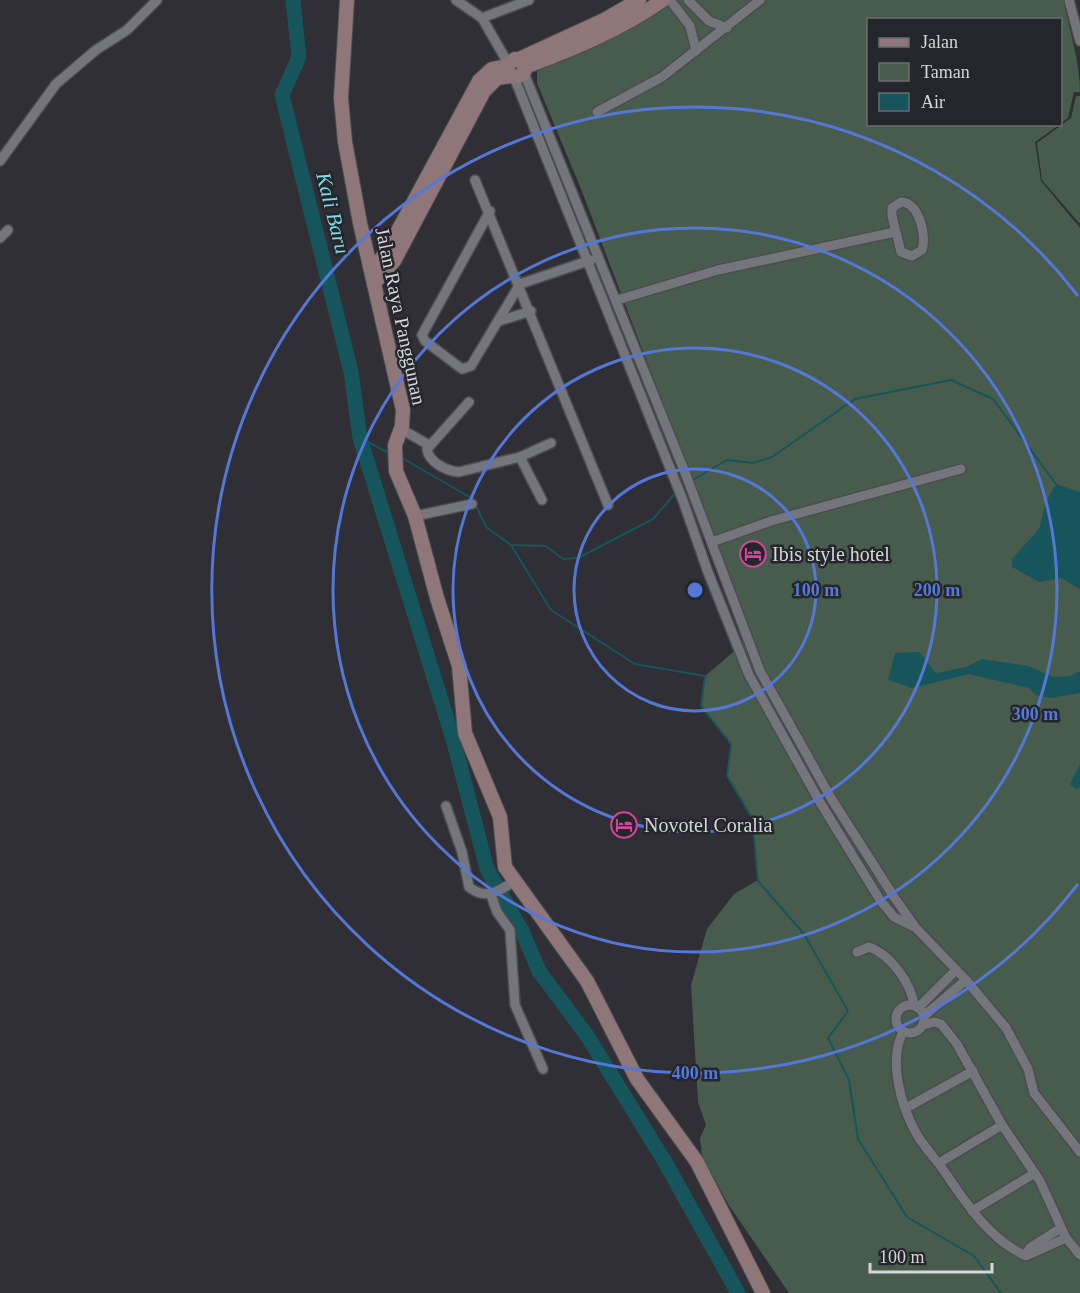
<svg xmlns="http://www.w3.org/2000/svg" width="1080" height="1293" viewBox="0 0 1080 1293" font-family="Georgia,serif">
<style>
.green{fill:#475c4c}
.water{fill:#17555c}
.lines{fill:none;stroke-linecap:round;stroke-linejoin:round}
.stream{stroke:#17555c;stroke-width:2}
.river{stroke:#17555c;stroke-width:15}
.street-casing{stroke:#4c4c51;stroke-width:12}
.secondary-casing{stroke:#4c4c51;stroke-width:16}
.street{stroke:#75757c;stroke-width:9}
.secondary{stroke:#8e7679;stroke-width:14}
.ring{fill:none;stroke:#5477d8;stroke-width:3}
.labels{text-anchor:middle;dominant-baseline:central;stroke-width:5;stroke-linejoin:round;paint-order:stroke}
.street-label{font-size:20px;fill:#d5d6d9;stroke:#25262b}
.poi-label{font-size:20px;fill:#d5d6d9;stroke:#25262b;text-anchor:start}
.water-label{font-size:21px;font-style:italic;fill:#7bdbe6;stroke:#25262b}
.centre{fill:#5477d8;stroke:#25262b;stroke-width:3}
.ring-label{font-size:18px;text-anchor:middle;font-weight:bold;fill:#5477d8;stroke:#25262b;stroke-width:5;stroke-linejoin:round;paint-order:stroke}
</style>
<rect width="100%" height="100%" fill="#2f2f35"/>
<g class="green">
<path d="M 664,0 L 1064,0 C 1069,31 1080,60 1080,92 L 1074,92 L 1068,118 L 1061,123 L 1060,20 L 868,20 L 868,124 L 1059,125 L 1035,142 L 1041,181 L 1080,228 L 1080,1293 L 789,1293 L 728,1204 L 702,1156 L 700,1138 L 706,1125 L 698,1102 L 691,985 L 707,929 L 734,894 L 758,880 L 752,818 L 727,776 L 731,744 L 701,706 L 705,676 L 752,636 L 581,189 L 537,83 L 537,67 Z"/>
<path d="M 1076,96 L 1080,96 L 1080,224 L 1042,180 L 1037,143 L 1071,118 Z"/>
</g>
<g class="water">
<path d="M 1056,484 L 1080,492 L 1080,589 L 1061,578 L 1039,582 L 1012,567 L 1012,559 L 1039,529 L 1046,502 Z"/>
<path d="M 919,652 L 936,673 L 966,667 L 982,659 L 1028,666 L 1053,677 L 1070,676 L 1080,671 L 1080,693 L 1050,698 L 1036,695 L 1029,688 L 969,674 L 912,688 L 888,680 L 895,653 Z"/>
<path d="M 1080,764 L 1080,787 L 1077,790 L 1070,784 Z"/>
</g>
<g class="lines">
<g class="stream">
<path d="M 360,438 L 391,454"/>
<path d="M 402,458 L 473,499 L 486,527 L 511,545 L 546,546 L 563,559 L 578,558 L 653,519 L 677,491"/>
<path d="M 691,481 L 727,460 L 753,463 L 772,457 L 855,399 L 951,380 L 993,399 L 1056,484"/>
<path d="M 511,545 L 551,610 L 635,664 L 705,676 L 701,706 L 731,744 L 727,776 L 752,818 L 758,881 L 804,934 L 848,1011 L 828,1038 L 849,1080 L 858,1139 L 907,1217 L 974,1256 L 1001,1293"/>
</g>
<path class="river" d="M 293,0 L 299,57 L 282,95 L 351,372 L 360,438 L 453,739 L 487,869 L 522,931 L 539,971 L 588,1037 L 665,1162 L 738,1293"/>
<g class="street-casing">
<g id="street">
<path d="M 456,0 L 482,18 L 508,63"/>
<path d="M 670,0 L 690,26 L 696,51"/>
<path d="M 688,0 L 709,21 L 727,28"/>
<path d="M 1069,0 L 1080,41"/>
<path d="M 482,18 L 529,0"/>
<path d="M 524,73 L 686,475 L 760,671 L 831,798 L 894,897 L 916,928 L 966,980 L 1006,1028 L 1028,1069 L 1034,1093 L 1080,1152"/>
<path d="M 514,77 L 682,498 L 708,572 L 749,675 L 821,804 L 880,900 L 894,917 L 914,927"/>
<path d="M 597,112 L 662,77 L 760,0"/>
<path d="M 0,161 L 56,84 L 96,50 L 127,30 L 157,0"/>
<path d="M 475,180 L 608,505"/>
<path d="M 901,202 C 919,202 927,236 922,250 L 912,256 L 901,252 L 892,216 L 892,208 Z"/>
<path d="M 490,211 L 422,335 L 425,341 L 462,369 L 471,366 L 520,284 L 591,260"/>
<path d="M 0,238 L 8,230"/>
<path d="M 617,300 L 718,270 L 895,232"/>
<path d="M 499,321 L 531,311"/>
<path d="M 469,402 L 427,449 C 429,463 447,471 459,472 L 520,457 L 551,443"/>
<path d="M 401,429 L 429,445"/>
<path d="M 520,457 L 542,500"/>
<path d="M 415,516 L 472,504"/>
<path d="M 712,542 L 771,521 L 961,469"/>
<path d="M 446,806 L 462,852 L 469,887 C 485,900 498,892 513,882"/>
<path d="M 491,895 L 497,912 L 510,930 L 515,1005 L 543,1069"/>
<path d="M 857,952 L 869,947 C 890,954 912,984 914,1006"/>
<circle cx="910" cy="1019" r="14"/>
<path d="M 918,1008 L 956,970"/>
<path d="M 924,1016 L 966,980"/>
<path d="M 923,1025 L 934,1022 L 941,1024 L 957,1044 L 1002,1125 L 1040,1181 L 1066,1238 L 1080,1255"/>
<path d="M 903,1032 C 888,1060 901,1106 916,1133 C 924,1147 935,1158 944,1171 C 965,1202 990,1240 1026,1256 L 1066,1238"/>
<path d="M 906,1108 L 973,1071"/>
<path d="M 939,1163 L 1002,1125"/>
<path d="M 972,1211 L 1035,1173"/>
<path d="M 1025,1255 L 1031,1247 L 1061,1228"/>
</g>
</g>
<g class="secondary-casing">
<g id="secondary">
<path d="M 347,0 L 341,98 L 345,142 L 360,223 L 403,410 L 402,426 L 395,445 L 396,471 L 415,516 L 437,598 L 459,666 L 465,733 L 500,817 L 505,867 L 587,981 L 637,1079 L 697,1162 L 763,1293"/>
<path d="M 519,59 L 604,20 L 639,0"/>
<path d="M 525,67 C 574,49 620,30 663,0"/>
<path d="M 372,271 L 387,251 L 479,81 L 492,69 L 507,66 L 515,59 L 523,62 L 525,70 L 522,75 L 514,77 L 509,74 L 507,66"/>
<path d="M 374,283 L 394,261 L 484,91 L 497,78 L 511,76"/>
</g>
</g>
<use href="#street" class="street"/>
<use href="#secondary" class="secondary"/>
</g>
<g class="ring">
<circle cx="695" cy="590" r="121"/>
<circle cx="695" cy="590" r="242"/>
<circle cx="695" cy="590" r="362"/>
<path d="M1078 884A483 483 0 1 1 1078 296"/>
</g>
<defs>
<g id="hotel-ring" transform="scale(1.35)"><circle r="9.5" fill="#25262b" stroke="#d1479c" stroke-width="1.5"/><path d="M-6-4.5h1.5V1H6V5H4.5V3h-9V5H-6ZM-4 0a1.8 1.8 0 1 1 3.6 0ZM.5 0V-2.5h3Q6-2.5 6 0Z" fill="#d1479c"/></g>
</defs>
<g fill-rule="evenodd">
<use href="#hotel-ring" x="753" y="554"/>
<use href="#hotel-ring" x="624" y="825"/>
</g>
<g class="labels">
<g class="street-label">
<text transform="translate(401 316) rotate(78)">Jalan Raya Panggunan</text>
</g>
<g class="poi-label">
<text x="772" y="554">Ibis style hotel</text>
<text x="644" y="825">Novotel Coralia</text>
</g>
<g class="water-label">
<text transform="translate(333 213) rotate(76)">Kali Baru</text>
</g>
</g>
<circle cx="695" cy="590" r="9" class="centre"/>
<g class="ring-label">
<text x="816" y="596">100 m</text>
<text x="937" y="596">200 m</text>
<text x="1035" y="720">300 m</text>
<text x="695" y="1079">400 m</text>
</g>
<rect x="867" y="18" width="195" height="108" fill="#25262b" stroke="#6b6c71" stroke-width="1.5"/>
<rect x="879" y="38" width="30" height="9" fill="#8e7679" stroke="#6b6c71" stroke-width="1.5"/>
<text x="921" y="48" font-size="18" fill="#d5d6d9">Jalan</text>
<rect x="879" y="63" width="30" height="18" fill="#475c4c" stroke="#6b6c71" stroke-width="1.5"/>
<text x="921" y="78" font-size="18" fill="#d5d6d9">Taman</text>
<rect x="879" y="93" width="30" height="18" fill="#17555c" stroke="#6b6c71" stroke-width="1.5"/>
<text x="921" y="108" font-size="18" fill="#d5d6d9">Air</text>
<path d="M870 1263v9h122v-9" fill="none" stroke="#d5d6d9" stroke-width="3"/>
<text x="879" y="1263" font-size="18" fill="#d5d6d9" stroke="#25262b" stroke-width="4.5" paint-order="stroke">100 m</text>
</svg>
